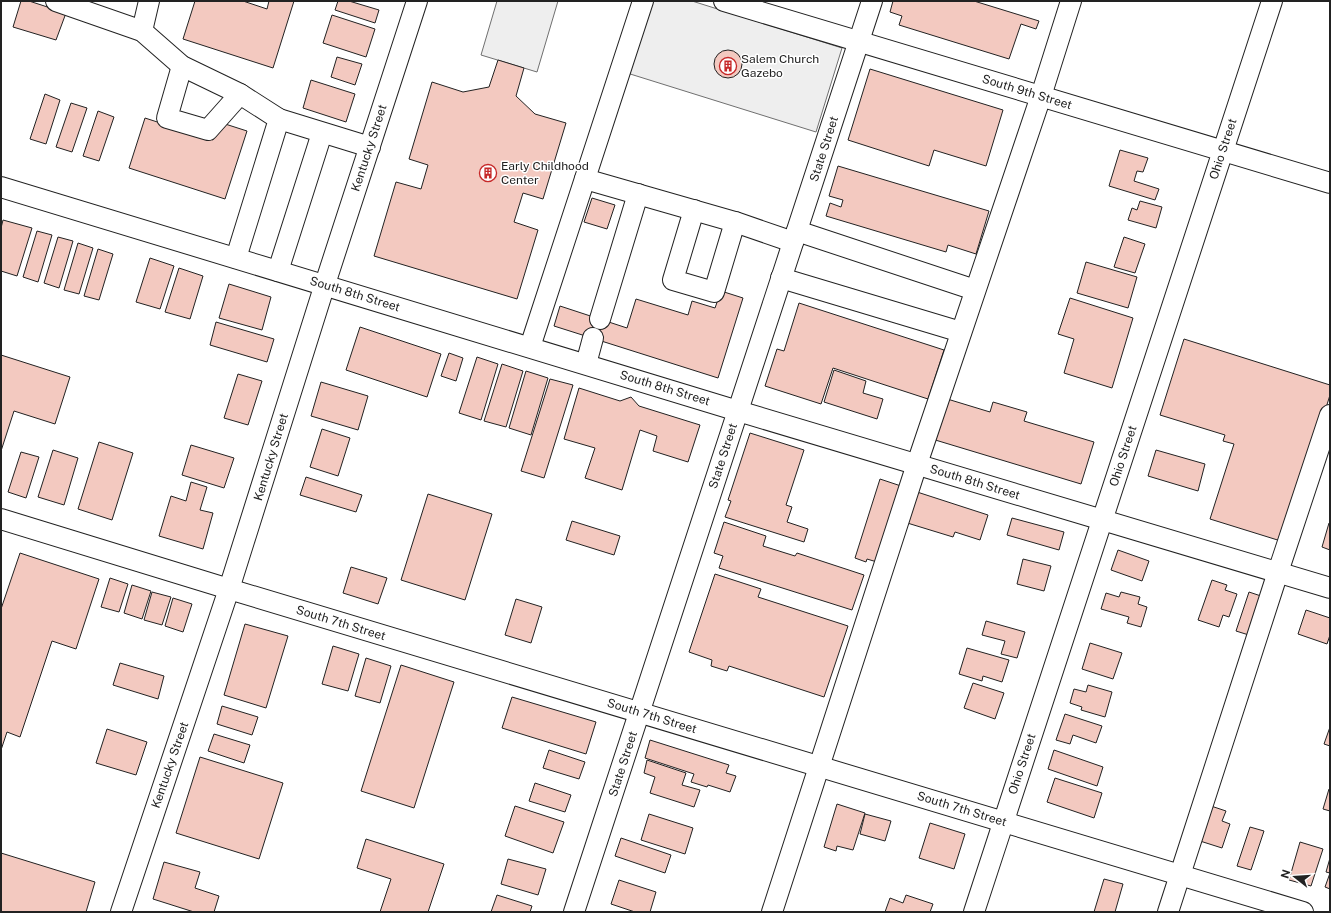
<svg xmlns="http://www.w3.org/2000/svg" width="1331" height="913" viewBox="0 0 1331 913" font-family="'Public Sans',sans-serif">
<style>
.green{fill:#eee;stroke:#6f6f6f}
.building{fill:#f3c9c0;stroke:#222}
.lines{fill:none;stroke-linecap:round;stroke-linejoin:round}
.minor-casing{stroke:#222;stroke-width:22}
.minor{stroke:#fff;stroke-width:20}
.labels{text-anchor:middle;dominant-baseline:central;stroke-width:3;stroke-linejoin:round;paint-order:stroke}
.poi-label{font-size:12px;fill:#222;stroke:#fff;text-anchor:start}
.street-label{font-size:12px;fill:#222;stroke:#fff}
</style>
<rect width="100%" height="100%" fill="#fff"/>
<g class="green">
<path d="M 497,1 L 558,1 L 537,72 L 481,55 Z"/>
<path d="M 650,1 L 692,1 L 842,48 L 816,132 L 627,73 Z"/>
</g>
<g class="building">
<path d="M 21,1 L 29,1 L 66,13 L 56,40 L 13,27 Z"/>
<path d="M 195,1 L 243,1 L 267,9 L 269,1 L 294,1 L 273,68 L 183,39 Z"/>
<path d="M 338,1 L 349,1 L 379,10 L 375,23 L 335,10 Z"/>
<path d="M 893,1 L 974,1 L 1039,21 L 1036,29 L 1021,24 L 1009,59 L 899,25 L 902,16 L 890,12 Z"/>
<path d="M 332,15 L 375,29 L 366,57 L 323,43 Z"/>
<circle cx="728" cy="64" r="14"/>
<path d="M 337,57 L 362,64 L 355,85 L 331,77 Z"/>
<path d="M 498,60 L 524,68 L 516,96 L 535,114 L 566,123 L 543,199 L 523,193 L 514,222 L 538,230 L 517,299 L 374,256 L 396,182 L 421,189 L 428,165 L 409,159 L 432,82 L 463,92 L 489,87 Z"/>
<path d="M 870,69 L 1003,110 L 986,166 L 934,150 L 929,166 L 848,140 Z"/>
<path d="M 311,80 L 355,94 L 346,122 L 303,108 Z"/>
<path d="M 45,94 L 60,100 L 46,144 L 30,139 Z"/>
<path d="M 71,103 L 87,108 L 72,152 L 56,147 Z"/>
<path d="M 98,111 L 114,117 L 99,161 L 83,156 Z"/>
<path d="M 145,118 L 213,140 L 219,122 L 247,131 L 225,199 L 129,168 Z"/>
<path d="M 1120,150 L 1148,158 L 1143,172 L 1137,171 L 1134,181 L 1159,189 L 1155,200 L 1109,186 Z"/>
<path d="M 838,166 L 989,211 L 976,254 L 948,245 L 946,252 L 826,216 L 830,203 L 841,207 L 843,200 L 829,196 Z"/>
<path d="M 592,198 L 615,205 L 607,229 L 584,222 Z"/>
<path d="M 1140,201 L 1162,207 L 1156,228 L 1128,220 L 1132,208 L 1137,210 Z"/>
<path d="M 3,220 L 32,228 L 17,276 L 1,271 L 1,228 Z"/>
<path d="M 37,231 L 52,235 L 38,282 L 23,277 Z"/>
<path d="M 58,237 L 73,241 L 59,288 L 44,283 Z"/>
<path d="M 1124,237 L 1145,244 L 1135,273 L 1114,267 Z"/>
<path d="M 78,243 L 93,248 L 79,294 L 64,290 Z"/>
<path d="M 98,249 L 113,254 L 99,300 L 84,296 Z"/>
<path d="M 150,258 L 174,266 L 160,309 L 136,302 Z"/>
<path d="M 1086,262 L 1137,277 L 1128,308 L 1077,293 Z"/>
<path d="M 179,268 L 203,276 L 190,319 L 165,312 Z"/>
<path d="M 229,284 L 271,297 L 262,330 L 219,318 Z"/>
<path d="M 721,291 L 743,298 L 718,378 L 554,326 L 560,306 L 627,328 L 636,299 L 688,315 L 692,301 L 715,308 Z"/>
<path d="M 1070,298 L 1133,318 L 1112,388 L 1064,373 L 1074,339 L 1058,334 Z"/>
<path d="M 799,303 L 944,350 L 928,399 L 833,368 L 821,404 L 765,386 L 777,349 L 784,351 Z"/>
<path d="M 216,322 L 274,339 L 267,362 L 210,345 Z"/>
<path d="M 360,327 L 441,354 L 427,397 L 346,370 Z"/>
<path d="M 1184,339 L 1330,385 L 1330,395 L 1284,542 L 1210,519 L 1234,444 L 1223,441 L 1225,435 L 1160,415 Z"/>
<path d="M 449,353 L 463,358 L 456,381 L 441,376 Z"/>
<path d="M 1,355 L 70,377 L 55,424 L 14,411 L 1,451 Z"/>
<path d="M 477,357 L 498,364 L 481,420 L 459,413 Z"/>
<path d="M 502,364 L 523,371 L 506,427 L 484,421 Z"/>
<path d="M 834,370 L 866,381 L 863,393 L 883,399 L 877,419 L 824,402 Z"/>
<path d="M 526,371 L 548,378 L 531,435 L 509,428 Z"/>
<path d="M 238,374 L 262,381 L 248,425 L 224,418 Z"/>
<path d="M 550,379 L 573,385 L 544,478 L 521,471 Z"/>
<path d="M 321,382 L 368,396 L 358,430 L 311,416 Z"/>
<path d="M 579,388 L 620,401 L 631,397 L 639,406 L 700,425 L 688,462 L 653,451 L 657,436 L 640,430 L 622,490 L 585,478 L 595,448 L 564,439 Z"/>
<path d="M 944,398 L 990,412 L 993,402 L 1027,412 L 1024,421 L 1094,442 L 1081,484 L 932,439 Z"/>
<path d="M 322,429 L 350,438 L 338,476 L 310,467 Z"/>
<path d="M 750,433 L 804,450 L 786,505 L 792,507 L 787,522 L 808,529 L 804,542 L 725,517 L 731,501 L 728,500 Z"/>
<path d="M 99,442 L 133,453 L 112,520 L 78,509 Z"/>
<path d="M 191,445 L 234,458 L 224,488 L 182,475 Z"/>
<path d="M 53,450 L 78,458 L 64,505 L 38,497 Z"/>
<path d="M 1156,450 L 1205,464 L 1198,491 L 1148,476 Z"/>
<path d="M 21,452 L 39,457 L 26,498 L 8,492 Z"/>
<path d="M 306,477 L 362,495 L 356,512 L 300,495 Z"/>
<path d="M 880,479 L 901,486 L 877,562 L 867,559 L 866,562 L 855,558 Z"/>
<path d="M 191,482 L 207,487 L 200,510 L 213,513 L 203,549 L 159,536 L 171,496 L 186,501 Z"/>
<path d="M 914,491 L 988,515 L 980,540 L 955,532 L 953,537 L 904,522 Z"/>
<path d="M 428,494 L 492,514 L 465,600 L 401,580 Z"/>
<path d="M 1012,518 L 1064,532 L 1059,550 L 1007,535 Z"/>
<path d="M 572,521 L 620,536 L 614,555 L 566,540 Z"/>
<path d="M 724,522 L 766,536 L 763,546 L 795,556 L 797,553 L 864,575 L 852,610 L 719,568 L 723,556 L 714,553 Z"/>
<path d="M 1329,523 L 1330,523 L 1330,550 L 1322,547 Z"/>
<path d="M 1118,550 L 1149,561 L 1142,581 L 1111,570 Z"/>
<path d="M 20,553 L 99,579 L 76,649 L 52,641 L 20,737 L 7,732 L 1,750 L 1,609 Z"/>
<path d="M 1023,559 L 1051,566 L 1044,591 L 1017,584 Z"/>
<path d="M 351,567 L 387,578 L 378,604 L 343,593 Z"/>
<path d="M 715,574 L 761,589 L 758,597 L 848,626 L 824,697 L 729,666 L 727,671 L 711,666 L 712,660 L 689,652 Z"/>
<path d="M 110,578 L 128,584 L 119,612 L 101,607 Z"/>
<path d="M 1212,580 L 1227,585 L 1225,590 L 1237,594 L 1229,617 L 1223,615 L 1219,627 L 1198,620 Z"/>
<path d="M 132,585 L 151,591 L 142,619 L 124,613 Z"/>
<path d="M 152,592 L 171,597 L 162,625 L 144,620 Z"/>
<path d="M 1121,592 L 1140,597 L 1138,604 L 1147,607 L 1141,627 L 1127,623 L 1129,617 L 1101,609 L 1106,593 L 1119,597 Z"/>
<path d="M 1249,592 L 1264,597 L 1252,636 L 1236,631 Z"/>
<path d="M 173,598 L 192,604 L 183,632 L 165,626 Z"/>
<path d="M 516,599 L 542,607 L 531,643 L 505,635 Z"/>
<path d="M 1306,610 L 1330,618 L 1330,635 L 1327,644 L 1298,634 Z"/>
<path d="M 986,621 L 1025,632 L 1017,658 L 1001,654 L 1005,641 L 982,635 Z"/>
<path d="M 245,624 L 288,636 L 266,708 L 224,695 Z"/>
<path d="M 1090,643 L 1122,653 L 1113,679 L 1082,669 Z"/>
<path d="M 333,646 L 359,654 L 348,691 L 322,684 Z"/>
<path d="M 967,648 L 1009,660 L 1002,682 L 983,676 L 982,681 L 959,674 Z"/>
<path d="M 366,658 L 391,666 L 380,703 L 355,696 Z"/>
<path d="M 120,663 L 164,676 L 158,699 L 113,685 Z"/>
<path d="M 401,665 L 454,682 L 414,808 L 361,791 Z"/>
<path d="M 973,683 L 1004,693 L 995,719 L 964,708 Z"/>
<path d="M 1088,685 L 1112,692 L 1105,717 L 1081,710 L 1082,707 L 1070,703 L 1074,689 L 1086,692 Z"/>
<path d="M 512,697 L 596,722 L 586,754 L 502,728 Z"/>
<path d="M 222,706 L 258,717 L 252,735 L 217,724 Z"/>
<path d="M 1065,714 L 1102,726 L 1096,743 L 1073,735 L 1070,744 L 1056,740 Z"/>
<path d="M 1330,727 L 1330,746 L 1324,744 Z"/>
<path d="M 107,729 L 147,742 L 136,775 L 96,763 Z"/>
<path d="M 214,734 L 250,745 L 244,763 L 208,751 Z"/>
<path d="M 650,740 L 729,765 L 726,773 L 736,776 L 730,792 L 708,785 L 707,787 L 691,782 L 694,774 L 645,758 Z"/>
<path d="M 549,750 L 585,762 L 579,779 L 543,768 Z"/>
<path d="M 1054,750 L 1103,767 L 1097,786 L 1048,769 Z"/>
<path d="M 200,757 L 283,783 L 259,859 L 176,833 Z"/>
<path d="M 647,760 L 686,773 L 682,785 L 700,790 L 694,807 L 650,793 L 655,777 L 644,773 Z"/>
<path d="M 1055,778 L 1102,793 L 1094,818 L 1047,802 Z"/>
<path d="M 535,783 L 571,795 L 565,812 L 529,801 Z"/>
<path d="M 1329,789 L 1330,790 L 1330,811 L 1323,809 Z"/>
<path d="M 837,804 L 865,813 L 853,850 L 837,846 L 836,851 L 824,847 Z"/>
<path d="M 515,806 L 564,822 L 553,853 L 505,836 Z"/>
<path d="M 1211,806 L 1226,811 L 1222,821 L 1230,824 L 1222,848 L 1200,841 Z"/>
<path d="M 649,814 L 693,828 L 685,854 L 641,840 Z"/>
<path d="M 865,814 L 891,821 L 885,841 L 860,834 Z"/>
<path d="M 930,823 L 965,834 L 954,869 L 919,858 Z"/>
<path d="M 1250,827 L 1264,831 L 1251,870 L 1237,866 Z"/>
<path d="M 621,838 L 671,855 L 665,873 L 615,856 Z"/>
<path d="M 366,839 L 444,864 L 428,912 L 380,912 L 391,879 L 357,868 Z"/>
<path d="M 1300,842 L 1323,849 L 1311,886 L 1289,880 Z"/>
<path d="M 1,853 L 95,882 L 86,912 L 1,912 Z"/>
<path d="M 1330,858 L 1330,889 L 1325,887 L 1330,873 L 1326,872 Z"/>
<path d="M 508,859 L 546,869 L 538,895 L 501,884 Z"/>
<path d="M 164,862 L 200,872 L 195,888 L 219,896 L 214,912 L 194,912 L 153,899 Z"/>
<path d="M 1104,879 L 1123,884 L 1115,912 L 1094,912 Z"/>
<path d="M 619,880 L 656,892 L 650,912 L 635,912 L 611,904 Z"/>
<path d="M 497,895 L 532,906 L 530,912 L 491,912 Z"/>
<path d="M 906,895 L 933,904 L 930,912 L 885,912 L 890,898 L 903,903 Z"/>
</g>
<g class="lines">
<g class="minor-casing">
<g id="minor">
<path d="M 56,1 L 142,31 L 182,66 L 240,94 L 279,119 L 236,258"/>
<path d="M 724,1 L 1330,183"/>
<path d="M 142,31 L 149,1"/>
<path d="M 182,66 L 167,118 L 208,130 L 240,94"/>
<path d="M 279,119 L 370,147"/>
<path d="M 585,179 L 735,222 L 793,242"/>
<path d="M 1,187 L 738,411 L 1330,588"/>
<path d="M 694,210 L 673,280 L 714,292 L 735,222"/>
<path d="M 797,231 L 975,290"/>
<path d="M 278,271 L 322,133"/>
<path d="M 781,278 L 961,332"/>
<path d="M 600,319 L 638,194"/>
<path d="M 530,347 L 643,1"/>
<path d="M 586,364 L 593,338"/>
<path d="M 1,519 L 229,589 L 1303,912"/>
<path d="M 121,912 L 229,589 L 325,284 L 417,1"/>
<path d="M 574,912 L 872,1"/>
<path d="M 772,912 L 917,464 L 1041,96 L 1071,1"/>
<path d="M 974,912 L 1272,1"/>
<path d="M 1168,912 L 1278,572 L 1330,415"/>
</g>
</g>
<use href="#minor" class="minor"/>
</g>
<defs>
<g id="building-ring" transform="scale(0.9)"><circle r="9.5" fill="#fff" stroke="#c62828" stroke-width="1.5"/><path d="M-4-6H4V6H1V3H-1V6H-4ZM-2.5-4.3h1.7v1.8h-1.7ZM.8-4.3h1.7v1.8H.8ZM-2.5-1h1.7V.8h-1.7ZM.8-1h1.7V.8H.8Z" fill="#c62828"/></g>
</defs>
<g fill-rule="evenodd">
<use href="#building-ring" x="728" y="66"/>
<use href="#building-ring" x="488" y="173"/>
</g>
<g class="labels">
<g class="poi-label">
<text x="741" y="59">Salem Church<tspan x="741" dy="14">Gazebo</tspan></text>
<text x="501" y="166">Early Childhood<tspan x="501" dy="14">Center</tspan></text>
</g>
<g class="street-label">
<text transform="translate(1027 92) rotate(17)">South 9th Street</text>
<text transform="translate(369 148) rotate(-72)">Kentucky Street</text>
<text transform="translate(824 149) rotate(-72)">State Street</text>
<text transform="translate(1223 149) rotate(-72)">Ohio Street</text>
<text transform="translate(355 294) rotate(17)">South 8th Street</text>
<text transform="translate(665 388) rotate(17)">South 8th Street</text>
<text transform="translate(723 456) rotate(-72)">State Street</text>
<text transform="translate(1123 456) rotate(-72)">Ohio Street</text>
<text transform="translate(271 457) rotate(-73)">Kentucky Street</text>
<text transform="translate(975 482) rotate(17)">South 8th Street</text>
<text transform="translate(341 623) rotate(17)">South 7th Street</text>
<text transform="translate(652 716) rotate(17)">South 7th Street</text>
<text transform="translate(623 764) rotate(-72)">State Street</text>
<text transform="translate(1022 764) rotate(-72)">Ohio Street</text>
<text transform="translate(170 765) rotate(-71)">Kentucky Street</text>
<text transform="translate(962 809) rotate(17)">South 7th Street</text>
</g>
</g>
<rect width="1331" height="913" fill="none" stroke="#222222" stroke-width="4"/>
<g transform="translate(1295 877) rotate(287)" stroke="#ffffff" stroke-width="3" paint-order="stroke">
<path d="M0-3L7 15L0 10L-7 15Z" fill="#222222"/>
<text y="-6" font-size="11" font-weight="bold" text-anchor="middle" fill="#222222">N</text>
</g>
</svg>
